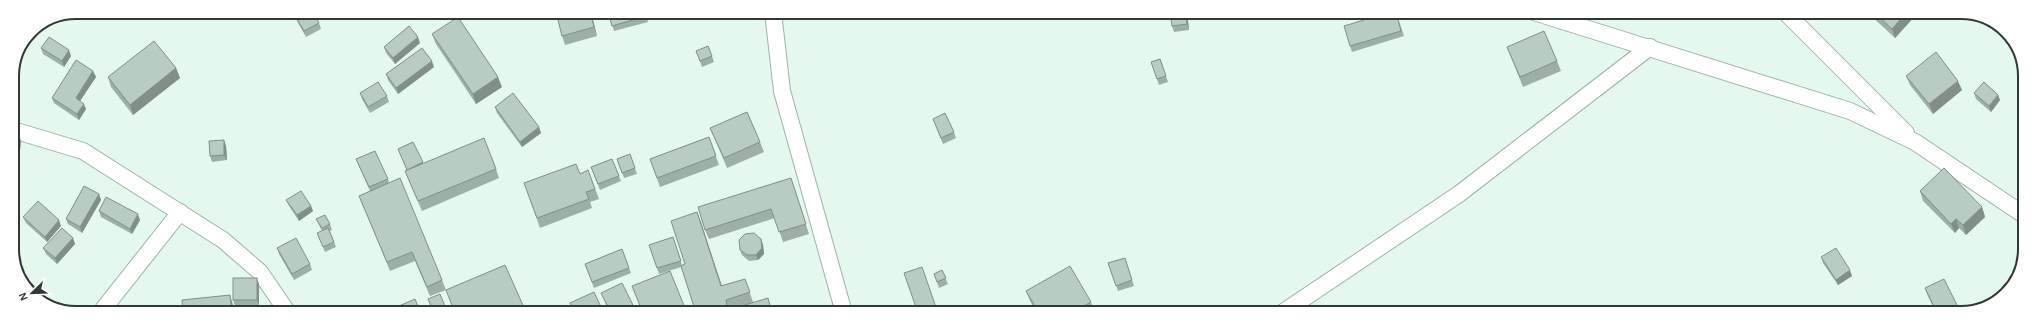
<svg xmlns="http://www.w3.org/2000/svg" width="2037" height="325" viewBox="0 0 2037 325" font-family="'Alegreya Sans',sans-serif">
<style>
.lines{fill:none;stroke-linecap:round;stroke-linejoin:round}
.lane-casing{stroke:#9eb1a8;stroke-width:18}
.lane{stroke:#fff;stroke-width:16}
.wall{fill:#9eafa7}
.shaded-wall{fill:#818f88}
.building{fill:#b8ccc2;stroke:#818f88}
.rim{fill:none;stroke:#313935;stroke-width:2}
</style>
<rect width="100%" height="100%" fill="#e4f8ee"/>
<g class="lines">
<g class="lane-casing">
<g id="lane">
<path d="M 773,12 L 782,91 L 844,313"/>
<path d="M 1534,12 L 1850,111 L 1915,142 L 2024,215"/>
<path d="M 1785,12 L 1906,133"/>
<path d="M 13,130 L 83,151 L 223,240 L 260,272 L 288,313"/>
<path d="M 101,312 L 180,212"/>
<path d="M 1282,313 L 1459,194 L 1650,47"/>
</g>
</g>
<use href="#lane" class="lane"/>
</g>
<g class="wall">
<path d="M 292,12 L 313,12 L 319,23 L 321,29 L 306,37 Z"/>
<path d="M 556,12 L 591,12 L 597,36 L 565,45 L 562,36 Z"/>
<path d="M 608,12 L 645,12 L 648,22 L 614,31 Z"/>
<path d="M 1170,12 L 1187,12 L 1189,30 L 1174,32 L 1172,26 Z"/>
<path d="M 1396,12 L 1404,36 L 1352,52 L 1350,46 Z"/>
<path d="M 1472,12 L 1488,12 L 1486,19 Z"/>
<path d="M 1867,12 L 1914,13 L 1915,16 L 1895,38 Z"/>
<path d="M 432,34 L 502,87 L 476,104 L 436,44 Z"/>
<path d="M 420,43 L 395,64 L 386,53 L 384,47 Z"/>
<path d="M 1507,47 L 1557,61 L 1561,71 L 1523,87 Z"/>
<path d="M 41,48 L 71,56 L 64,67 L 43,54 Z"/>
<path d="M 696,51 L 712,56 L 714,62 L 702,67 Z"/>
<path d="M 1160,59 L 1168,82 L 1159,85 L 1151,62 Z"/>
<path d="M 434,67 L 398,94 L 388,80 L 386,74 Z"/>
<path d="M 176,68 L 180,78 L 133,115 L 111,87 L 108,77 Z"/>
<path d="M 93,71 L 96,77 L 80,101 L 86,109 L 79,120 L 54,103 L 52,98 Z"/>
<path d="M 1906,76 L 1962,90 L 1933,114 L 1910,85 Z"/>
<path d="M 360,93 L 387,96 L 389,102 L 370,113 L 362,99 Z"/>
<path d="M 1974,93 L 1998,95 L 2000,100 L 1991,112 L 1976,99 Z"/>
<path d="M 495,107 L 539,127 L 541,133 L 522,147 L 497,113 Z"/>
<path d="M 933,119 L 954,132 L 956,138 L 943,144 Z"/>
<path d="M 710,128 L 760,142 L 764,152 L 727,168 L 714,137 Z"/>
<path d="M 13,135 L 21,141 L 19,159 L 13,158 Z"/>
<path d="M 709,137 L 719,165 L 660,187 L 650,159 Z"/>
<path d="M 413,142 L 423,164 L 496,169 L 499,178 L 422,211 L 409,181 L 405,171 L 407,170 L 398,149 Z"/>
<path d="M 226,146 L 227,160 L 212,162 L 210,156 Z"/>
<path d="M 630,154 L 637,174 L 624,178 L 617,159 Z"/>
<path d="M 356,159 L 388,179 L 389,183 L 442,280 L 446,290 L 430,296 L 415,261 L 390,271 L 359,196 L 370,191 Z"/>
<path d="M 591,167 L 619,176 L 621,181 L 600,190 Z"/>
<path d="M 588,170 L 599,199 L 590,202 L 592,208 L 540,228 L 524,183 L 580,174 Z"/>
<path d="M 794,187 L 809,234 L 783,242 L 775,218 L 709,239 L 705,230 Z"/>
<path d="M 1920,191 L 1982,207 L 1985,217 L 1966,235 L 1959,228 L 1955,233 L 1923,201 Z"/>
<path d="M 99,194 L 101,200 L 82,233 L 68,224 L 66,219 Z"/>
<path d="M 286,200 L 311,206 L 313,211 L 299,221 L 289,206 Z"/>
<path d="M 99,211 L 140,220 L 132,234 L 101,217 Z"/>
<path d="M 697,212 L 722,286 L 745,279 L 753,302 L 773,313 L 696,313 L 681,267 L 659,274 L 649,245 L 673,237 L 682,265 L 685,264 Z"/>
<path d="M 23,217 L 61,226 L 47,242 L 26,223 Z"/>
<path d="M 316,219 L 330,224 L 332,230 L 330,231 L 336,247 L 325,252 L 317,233 L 322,231 Z"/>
<path d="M 73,238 L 75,244 L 57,264 L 46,254 L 43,248 Z"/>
<path d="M 761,239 L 763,245 L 764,254 L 758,260 L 749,261 L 742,255 L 740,250 Z"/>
<path d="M 277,248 L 310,264 L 312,270 L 294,280 L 279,254 Z"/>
<path d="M 622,249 L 631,273 L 594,288 L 585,264 Z"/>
<path d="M 1821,257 L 1852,276 L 1838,285 L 1823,263 Z"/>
<path d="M 1125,258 L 1134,286 L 1118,291 L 1108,263 Z"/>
<path d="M 942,270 L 948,284 L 939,288 L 934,274 Z"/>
<path d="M 259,284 L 259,305 L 235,306 L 233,300 Z"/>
<path d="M 1925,288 L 1961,313 L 1936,313 L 1927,294 Z"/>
<path d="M 1026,291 L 1091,302 L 1094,312 L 1092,313 L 1037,313 L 1030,301 Z"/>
<path d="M 601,293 L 637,313 L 610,313 L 605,302 Z"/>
<path d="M 440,294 L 447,313 L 433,313 Z"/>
<path d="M 570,303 L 601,307 L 603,312 L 574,313 Z"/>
</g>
<g class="shaded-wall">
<path d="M 590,12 L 591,12 L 597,36 L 594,27 Z"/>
<path d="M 1186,12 L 1187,13 L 1189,30 L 1187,24 Z"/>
<path d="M 1484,12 L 1488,12 L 1486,19 L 1484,13 Z"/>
<path d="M 1906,13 L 1914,13 L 1915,16 L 1895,38 L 1892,29 Z"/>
<path d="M 418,37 L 420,43 L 395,64 L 393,58 Z"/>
<path d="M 69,50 L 71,56 L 64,67 L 62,61 Z"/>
<path d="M 432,61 L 434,67 L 398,94 L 396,88 Z"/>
<path d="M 176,68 L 180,78 L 133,115 L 130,105 Z"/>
<path d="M 93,71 L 96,77 L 78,104 L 76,98 Z"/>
<path d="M 498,77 L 502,87 L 476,104 L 473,94 Z"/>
<path d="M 1958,81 L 1962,90 L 1933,114 L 1929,104 Z"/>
<path d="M 1998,95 L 2000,100 L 1991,112 L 1989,106 Z"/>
<path d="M 84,104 L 86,109 L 79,120 L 77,114 Z"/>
<path d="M 539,127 L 541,133 L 522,147 L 520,142 Z"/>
<path d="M 19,135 L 21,141 L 19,159 L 17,153 Z"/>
<path d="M 224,140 L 226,146 L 227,160 L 224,155 Z"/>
<path d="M 99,194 L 101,200 L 82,233 L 80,227 Z"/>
<path d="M 311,206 L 313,211 L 299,221 L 297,215 Z"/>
<path d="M 1982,207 L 1985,217 L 1966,235 L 1963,225 Z"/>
<path d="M 697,212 L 701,222 L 725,296 L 721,286 Z"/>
<path d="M 138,214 L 140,220 L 132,234 L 130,229 Z"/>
<path d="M 1956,219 L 1959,228 L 1955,233 L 1951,224 Z"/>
<path d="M 59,220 L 61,226 L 47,242 L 45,237 Z"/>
<path d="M 73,238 L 75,244 L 57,264 L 55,258 Z"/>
<path d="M 761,239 L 763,245 L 764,254 L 758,260 L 756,255 Z"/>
<path d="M 1850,270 L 1852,276 L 1838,285 L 1836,280 Z"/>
<path d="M 257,278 L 259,284 L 259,305 L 257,300 Z"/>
<path d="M 230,295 L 233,305 L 234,313 L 232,313 Z"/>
</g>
<g class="building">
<path d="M 293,12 L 313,12 L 319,23 L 304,31 Z"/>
<path d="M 556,12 L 590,12 L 594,27 L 562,36 Z"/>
<path d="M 608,12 L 644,12 L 646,16 L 612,26 Z"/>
<path d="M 1170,12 L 1186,12 L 1187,24 L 1172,26 Z"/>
<path d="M 1390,12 L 1396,12 L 1401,31 L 1350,46 L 1344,26 Z"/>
<path d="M 1874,12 L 1906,13 L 1892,29 Z"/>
<path d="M 458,17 L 498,77 L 473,94 L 432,34 Z"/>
<path d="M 409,26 L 418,37 L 393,58 L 384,47 Z"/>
<path d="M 1544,31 L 1557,61 L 1520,77 L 1507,47 Z"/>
<path d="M 49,37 L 69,50 L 62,61 L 41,48 Z"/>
<path d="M 154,41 L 176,68 L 130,105 L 108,77 Z"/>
<path d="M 708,46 L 712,56 L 700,61 L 696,51 Z"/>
<path d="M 422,48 L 432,61 L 396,88 L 386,74 Z"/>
<path d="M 1936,52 L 1958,81 L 1929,104 L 1906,76 Z"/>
<path d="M 1160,59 L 1166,76 L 1157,79 L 1151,62 Z"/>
<path d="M 76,60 L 93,71 L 76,98 L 84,104 L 77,114 L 52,98 Z"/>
<path d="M 378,82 L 387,96 L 368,107 L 360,93 Z"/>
<path d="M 1984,82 L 1998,95 L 1989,106 L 1974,93 Z"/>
<path d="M 513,93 L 539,127 L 520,142 L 495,107 Z"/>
<path d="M 747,112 L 760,142 L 724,158 L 710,128 Z"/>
<path d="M 945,113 L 954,132 L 941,138 L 933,119 Z"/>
<path d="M 13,135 L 19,135 L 17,153 L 13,153 Z"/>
<path d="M 709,137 L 716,156 L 657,178 L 650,159 Z"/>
<path d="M 484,138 L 496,169 L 418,201 L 405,171 Z"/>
<path d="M 224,140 L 224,155 L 210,156 L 209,141 Z"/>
<path d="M 413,142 L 423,162 L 407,170 L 398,149 Z"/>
<path d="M 375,151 L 388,179 L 369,187 L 356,159 Z"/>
<path d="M 630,154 L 635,168 L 622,173 L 617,159 Z"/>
<path d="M 612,159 L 619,176 L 598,184 L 591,167 Z"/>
<path d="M 576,164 L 580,174 L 588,170 L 595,189 L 586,192 L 589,199 L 537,218 L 524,183 Z"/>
<path d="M 1944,168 L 1982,207 L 1963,225 L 1956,219 L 1951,224 L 1920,191 Z"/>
<path d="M 400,178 L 442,280 L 427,287 L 412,252 L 387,262 L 359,196 Z"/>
<path d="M 791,178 L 806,224 L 779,232 L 771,209 L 705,230 L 698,207 Z"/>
<path d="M 84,186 L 99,194 L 80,227 L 66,219 Z"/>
<path d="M 301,191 L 311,206 L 297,215 L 286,200 Z"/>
<path d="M 106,197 L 138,214 L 130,229 L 99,211 Z"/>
<path d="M 38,201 L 59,220 L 45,237 L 23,217 Z"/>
<path d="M 697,212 L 721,286 L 745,279 L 750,292 L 726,300 L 727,305 L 702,313 L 696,313 L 681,266 L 685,264 L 671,221 Z"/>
<path d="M 325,215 L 330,224 L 322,228 L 316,219 Z"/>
<path d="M 62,228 L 73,238 L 55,258 L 43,248 Z"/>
<path d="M 328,228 L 334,242 L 323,247 L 317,233 Z"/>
<path d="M 754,233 L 761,239 L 762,248 L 756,255 L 747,255 L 740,250 L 739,240 L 745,234 Z"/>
<path d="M 673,237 L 681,261 L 657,268 L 649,245 Z"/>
<path d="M 296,238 L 310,264 L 292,274 L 277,248 Z"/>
<path d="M 1836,248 L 1850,270 L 1836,280 L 1821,257 Z"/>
<path d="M 622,249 L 629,268 L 592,282 L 585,264 Z"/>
<path d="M 1125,258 L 1132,280 L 1116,286 L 1108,263 Z"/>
<path d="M 505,265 L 526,312 L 455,313 L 446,290 Z"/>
<path d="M 1070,266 L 1091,302 L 1072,313 L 1039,313 L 1026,291 Z"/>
<path d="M 922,267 L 938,313 L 918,313 L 904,273 Z"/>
<path d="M 942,270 L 946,278 L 937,282 L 934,274 Z"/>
<path d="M 670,271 L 687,313 L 643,313 L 632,286 Z"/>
<rect x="233" y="278" width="24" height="22"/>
<path d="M 1944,279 L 1961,313 L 1937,313 L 1925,288 Z"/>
<path d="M 622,283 L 637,313 L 611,313 L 601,293 Z"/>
<path d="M 594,292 L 601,307 L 589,313 L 575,313 L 570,303 Z"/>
<path d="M 440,294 L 446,309 L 438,313 L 434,313 L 428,299 Z"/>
<path d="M 230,295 L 232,313 L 183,313 L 182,300 Z"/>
<path d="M 768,298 L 772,313 L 719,313 Z"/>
<path d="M 415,299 L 421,313 L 383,313 Z"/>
<path d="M 532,308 L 543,312 L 543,313 L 531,313 Z"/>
</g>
<path d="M0 0H2037V325H0ZM76 19H1961A57 57 0 0 1 2018 76V249A57 57 0 0 1 1961 306H76A57 57 0 0 1 19 249V76A57 57 0 0 1 76 19Z" fill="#fff" fill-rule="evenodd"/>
<path class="rim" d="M76 19H1961A57 57 0 0 1 2018 76V249A57 57 0 0 1 1961 306H76A57 57 0 0 1 19 249V76A57 57 0 0 1 76 19Z"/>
<g transform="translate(32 293) rotate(247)" stroke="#ffffff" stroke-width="3" paint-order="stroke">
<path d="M0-3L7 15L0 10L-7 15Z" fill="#313935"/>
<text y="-6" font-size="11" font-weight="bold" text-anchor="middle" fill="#313935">N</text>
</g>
</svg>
